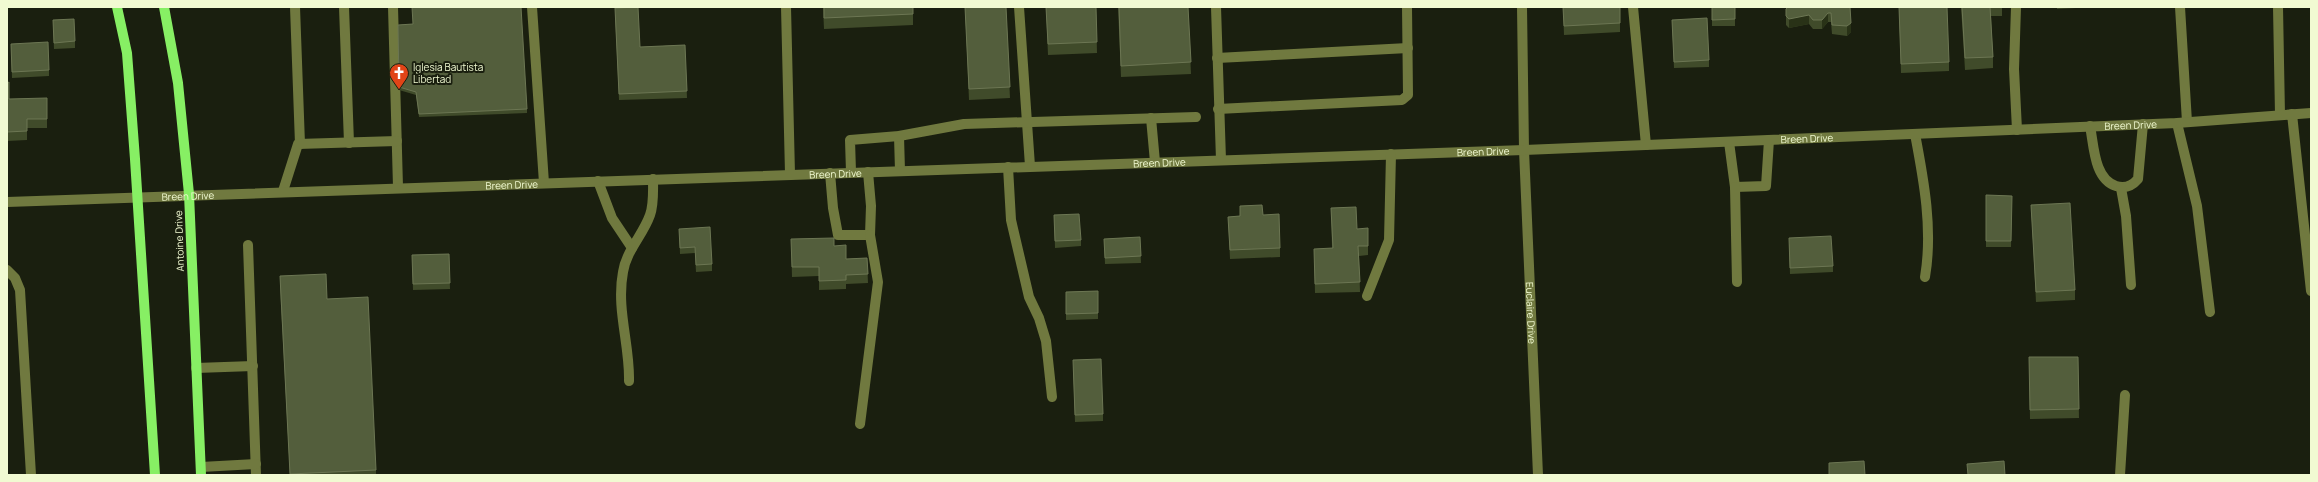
<svg xmlns="http://www.w3.org/2000/svg" width="2318" height="482" viewBox="0 0 2318 482" font-family="Manrope,sans-serif">
<style>
.lines{fill:none;stroke-linecap:round;stroke-linejoin:round}
.minor{stroke:#70793f;stroke-width:10}
.major{stroke:#87ef64;stroke-width:10}
.wall{fill:#404b2a}
.shaded-wall{fill:#293217}
.building{fill:#535e3c;stroke:#6c7653}
.labels{text-anchor:middle;dominant-baseline:central;stroke-width:4;stroke-linejoin:round;paint-order:stroke}
.poi-label{font-size:10px;fill:#f1fad2;stroke:#1a1f0f;text-anchor:start}
.street-label{font-size:10px;fill:#f1fad2;stroke:#1a1f0f}
</style>
<rect width="100%" height="100%" fill="#1a1f0f"/>
<g class="lines">
<g class="minor">
<path d="M 295,7 L 300,144"/>
<path d="M 344,7 L 349,143"/>
<path d="M 393,7 L 398,187"/>
<path d="M 532,7 L 544,183"/>
<path d="M 786,7 L 790,174"/>
<path d="M 1019,7 L 1030,166"/>
<path d="M 1216,7 L 1221,160"/>
<path id="s1" d="M 1522,7 L 1524,150 L 1538,475"/>
<path d="M 1633,7 L 1646,145"/>
<path d="M 2016,7 L 2014,69 L 2017,130"/>
<path d="M 2180,7 L 2187,122"/>
<path d="M 2278,7 L 2280,115"/>
<path d="M 1217,58 L 1408,48"/>
<path d="M 1218,109 L 1402,100 L 1408,95 L 1407,7"/>
<path d="M 2292,114 L 2311,291"/>
<path d="M 1151,118 L 1155,162"/>
<path d="M 2177,123 L 2197,206 L 2210,312"/>
<path d="M 2090,126 C 2094,146 2094,179 2116,186 C 2125,189 2132,186 2138,179 L 2143,124"/>
<path d="M 1915,134 C 1924,181 1933,230 1925,277"/>
<path d="M 899,136 L 900,171"/>
<path d="M 1729,142 L 1735,187 L 1766,186 L 1769,140"/>
<path d="M 1008,167 L 1011,220 L 1029,297 L 1039,318 L 1046,341 L 1052,397"/>
<path d="M 851,172 L 850,140 L 899,136 L 964,124 L 1196,117"/>
<path d="M 830,173 L 833,208 L 838,235 L 870,235 L 871,206 L 868,172"/>
<path d="M 598,181 L 612,218 L 632,248"/>
<path d="M 1735,187 L 1737,282"/>
<path d="M 2121,188 L 2126,216 L 2131,285"/>
<path d="M 283,191 L 298,144 L 397,141"/>
<path id="s2" d="M 7,202 L 1524,150 L 2177,123 L 2311,113"/>
<path d="M 248,245 L 256,475"/>
<path d="M 7,270 L 15,278 L 20,290 L 31,475"/>
<path d="M 1367,296 L 1389,240 L 1391,154"/>
<path d="M 196,368 L 253,366"/>
<path d="M 629,381 C 630,345 616,309 623,272 C 626,251 643,235 650,215 C 654,204 653,191 653,179"/>
<path d="M 860,424 L 878,282 L 870,235"/>
<path d="M 201,467 L 256,464"/>
<path d="M 2120,475 L 2125,395"/>
</g>
<g class="major">
<path d="M 117,7 L 127,53 L 135,159 L 155,475"/>
<path d="M 164,7 L 178,83 L 189,194 L 201,475"/>
</g>
</g>
<g class="wall">
<path d="M 823,7 L 913,7 L 913,25 L 824,29 Z"/>
<path d="M 965,7 L 1006,7 L 1010,98 L 969,100 Z"/>
<path d="M 1046,7 L 1096,7 L 1097,53 L 1048,55 Z"/>
<path d="M 1118,7 L 1188,7 L 1191,74 L 1121,77 Z"/>
<path d="M 1563,7 L 1620,7 L 1620,32 L 1564,35 Z"/>
<rect x="1712" y="7" width="23" height="19"/>
<path d="M 1850,7 L 1851,32 L 1847,36 L 1832,34 L 1831,22 L 1828,22 L 1822,29 L 1813,29 L 1809,24 L 1789,28 L 1786,25 L 1786,9 Z"/>
<path d="M 1899,7 L 1949,62 L 1949,71 L 1901,73 Z"/>
<path d="M 1961,7 L 2002,7 L 2002,16 L 1991,16 L 1993,57 L 1993,68 L 1965,70 Z"/>
<path d="M 2057,7 L 2095,7 L 2057,9 Z"/>
<path d="M 615,14 L 640,47 L 685,45 L 687,98 L 619,100 Z"/>
<path d="M 53,20 L 75,41 L 75,48 L 54,49 Z"/>
<path d="M 1672,20 L 1709,60 L 1709,67 L 1674,68 Z"/>
<path d="M 413,24 L 527,109 L 527,113 L 419,117 L 416,95 L 399,90 L 398,25 Z"/>
<path d="M 11,44 L 49,70 L 49,76 L 12,78 Z"/>
<path d="M 7,83 L 9,99 L 47,119 L 47,128 L 27,128 L 27,140 L 7,141 Z"/>
<path d="M 1986,195 L 2012,196 L 2011,247 L 1986,247 Z"/>
<path d="M 2031,205 L 2075,290 L 2075,300 L 2036,302 Z"/>
<path d="M 1240,206 L 1263,215 L 1280,248 L 1280,257 L 1230,259 L 1228,217 L 1240,216 Z"/>
<path d="M 1331,208 L 1357,229 L 1368,246 L 1368,255 L 1359,256 L 1360,292 L 1315,293 L 1314,249 L 1332,248 Z"/>
<path d="M 1054,215 L 1081,240 L 1081,246 L 1055,248 Z"/>
<path d="M 679,229 L 712,264 L 712,271 L 696,272 L 695,253 L 680,254 Z"/>
<path d="M 1140,237 L 1141,263 L 1105,264 L 1104,239 Z"/>
<path d="M 791,239 L 834,246 L 846,259 L 867,258 L 868,283 L 846,284 L 846,289 L 819,290 L 819,276 L 792,277 Z"/>
<path d="M 1789,244 L 1833,266 L 1833,272 L 1790,274 Z"/>
<path d="M 449,254 L 450,289 L 413,290 L 412,255 Z"/>
<path d="M 280,276 L 327,299 L 376,470 L 376,475 L 290,475 L 280,287 Z"/>
<path d="M 1098,291 L 1098,319 L 1066,320 L 1066,292 Z"/>
<path d="M 2029,357 L 2078,357 L 2079,418 L 2030,419 Z"/>
<path d="M 1073,366 L 1103,414 L 1103,421 L 1075,422 Z"/>
</g>
<g class="shaded-wall">
<path d="M 1828,13 L 1828,22 L 1822,29 L 1822,20 Z"/>
<path d="M 1809,15 L 1809,24 L 1789,28 L 1789,19 Z"/>
<path d="M 1851,23 L 1851,32 L 1847,36 L 1847,26 Z"/>
</g>
<g class="building">
<path d="M 412,7 L 521,7 L 527,109 L 419,114 L 416,92 L 399,87 L 398,25 L 413,24 Z"/>
<path d="M 638,7 L 640,47 L 685,45 L 687,91 L 619,94 L 615,8 Z"/>
<path d="M 824,7 L 913,7 L 913,14 L 824,18 Z"/>
<path d="M 965,7 L 1006,7 L 1010,87 L 969,89 Z"/>
<path d="M 1046,7 L 1096,7 L 1097,42 L 1048,44 Z"/>
<path d="M 1119,7 L 1188,7 L 1191,62 L 1121,66 Z"/>
<path d="M 1563,7 L 1620,7 L 1620,23 L 1564,26 Z"/>
<path d="M 1712,7 L 1735,7 L 1735,19 L 1712,20 Z"/>
<path d="M 1788,7 L 1850,7 L 1851,23 L 1847,26 L 1832,25 L 1831,13 L 1828,13 L 1822,20 L 1813,20 L 1809,15 L 1789,19 L 1786,16 L 1786,9 Z"/>
<path d="M 1899,7 L 1947,7 L 1949,62 L 1901,64 Z"/>
<path d="M 1962,7 L 1990,7 L 1993,57 L 1965,58 Z"/>
<path d="M 1707,18 L 1709,60 L 1674,62 L 1672,20 Z"/>
<path d="M 74,19 L 75,41 L 54,43 L 53,20 Z"/>
<path d="M 48,42 L 49,70 L 12,72 L 11,44 Z"/>
<path d="M 9,82 L 9,99 L 47,98 L 47,119 L 27,119 L 27,131 L 7,132 L 7,83 Z"/>
<path d="M 1986,195 L 2012,196 L 2011,241 L 1986,241 Z"/>
<path d="M 2070,203 L 2075,290 L 2036,292 L 2031,205 Z"/>
<path d="M 1262,205 L 1263,215 L 1279,214 L 1280,248 L 1230,250 L 1228,217 L 1240,216 L 1240,206 Z"/>
<path d="M 1356,207 L 1357,229 L 1368,228 L 1368,246 L 1358,246 L 1360,282 L 1315,284 L 1314,249 L 1333,248 L 1331,208 Z"/>
<path d="M 1079,214 L 1081,240 L 1055,241 L 1054,215 Z"/>
<path d="M 710,227 L 712,264 L 696,265 L 695,247 L 680,248 L 679,229 Z"/>
<path d="M 1831,236 L 1833,266 L 1790,268 L 1789,238 Z"/>
<path d="M 1140,237 L 1141,256 L 1105,258 L 1104,239 Z"/>
<path d="M 834,238 L 834,246 L 846,245 L 846,259 L 867,258 L 868,274 L 846,275 L 846,280 L 819,281 L 819,267 L 792,267 L 791,239 Z"/>
<path d="M 449,254 L 450,283 L 413,284 L 412,255 Z"/>
<path d="M 326,274 L 327,299 L 368,297 L 376,470 L 290,474 L 280,276 Z"/>
<path d="M 1098,291 L 1098,313 L 1066,314 L 1066,292 Z"/>
<path d="M 2029,357 L 2078,357 L 2079,409 L 2030,410 Z"/>
<path d="M 1101,359 L 1103,414 L 1075,415 L 1073,360 Z"/>
<path d="M 1864,461 L 1865,475 L 1829,475 L 1829,463 Z"/>
<path d="M 2004,461 L 2005,475 L 1968,475 L 1967,464 Z"/>
</g>
<defs>
<g id="church-pin" transform="scale(1)"><path d="M0 17L-7.5 6A9.5 9.5 0 1 1 7.5 6Z" fill="#e14417" stroke="#1a1f0f"/><path d="M-1.2-6h2.4v3.5h3.3v2.4h-3.3V6h-2.4V-.1h-3.3v-2.4h3.3Z" fill="#fff"/></g>
</defs>
<g fill-rule="evenodd">
<use href="#church-pin" x="399" y="73"/>
</g>
<g class="labels">
<g class="poi-label">
<text x="413" y="67">Iglesia Bautista<tspan x="413" dy="12">Libertad</tspan></text>
</g>
<g class="street-label">
<text stroke="none"><textPath href="#s2" startOffset="2125">Breen Drive</textPath></text>
<text stroke="none"><textPath href="#s2" startOffset="1801">Breen Drive</textPath></text>
<text stroke="none"><textPath href="#s2" startOffset="1477">Breen Drive</textPath></text>
<text stroke="none"><textPath href="#s2" startOffset="1153">Breen Drive</textPath></text>
<text stroke="none"><textPath href="#s2" startOffset="829">Breen Drive</textPath></text>
<text stroke="none"><textPath href="#s2" startOffset="505">Breen Drive</textPath></text>
<text stroke="none"><textPath href="#s2" startOffset="181">Breen Drive</textPath></text>
<text transform="translate(179 241) rotate(-92)">Antoine Drive</text>
<text stroke="none"><textPath href="#s1" startOffset="306">Euclaire Drive</textPath></text>
</g>
</g>
<rect width="2318" height="482" fill="none" stroke="#f1fad2" stroke-width="16"/>
</svg>
